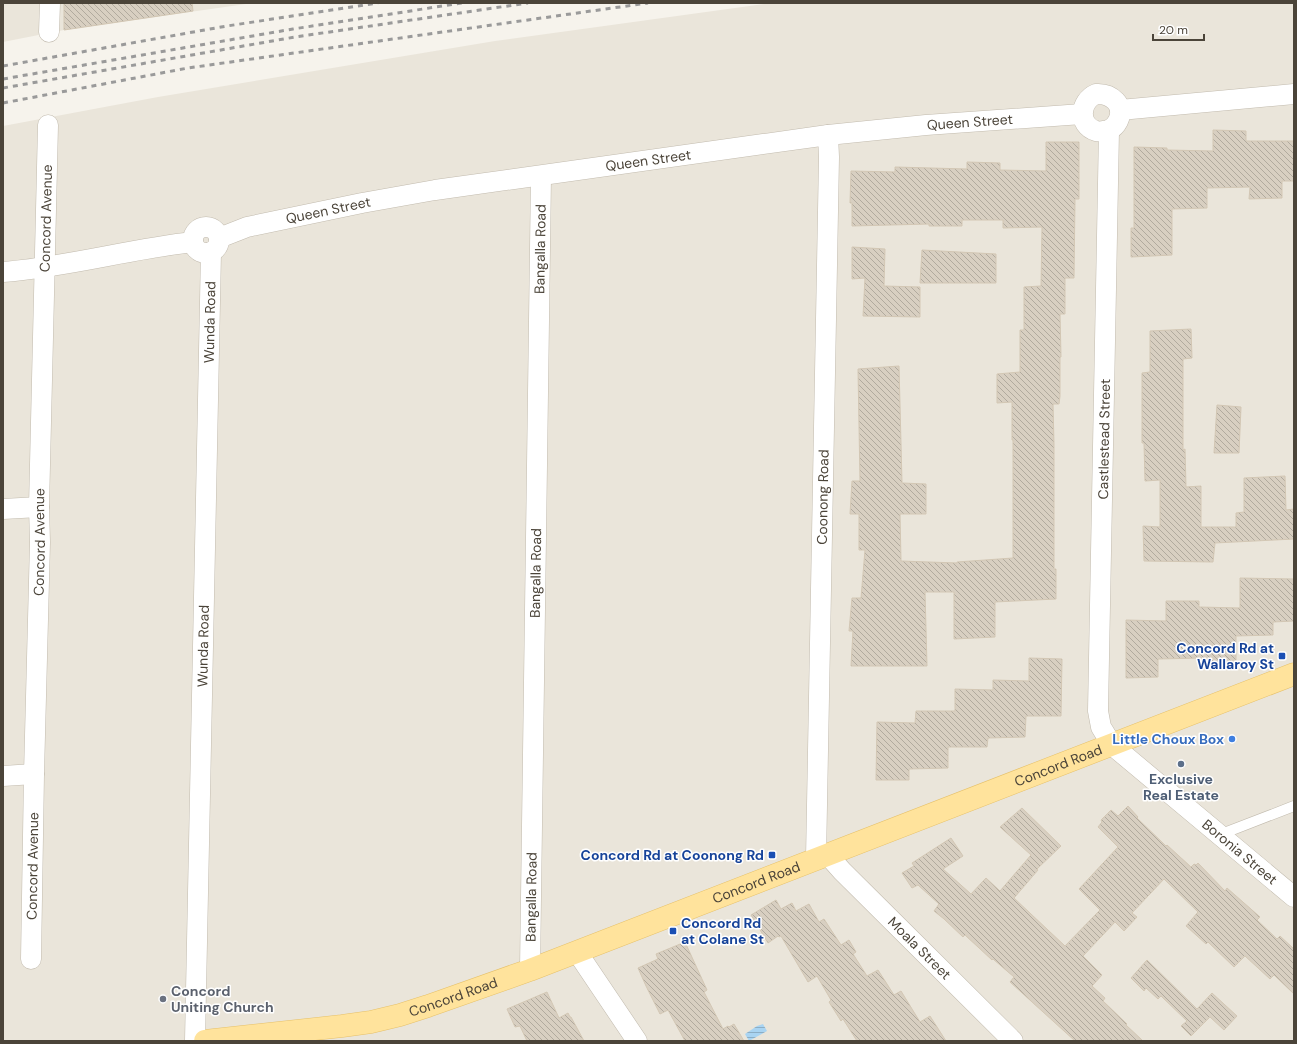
<svg xmlns="http://www.w3.org/2000/svg" width="1297" height="1044" viewBox="0 0 1297 1044" font-family="'DM Sans',sans-serif">
<style>
.residential{fill:#eae5da}
.water{fill:url(#water-rules)}
.building{fill:url(#building-back-hatch);stroke:#d3c7b4}
.lines{fill:none;stroke-linecap:round;stroke-linejoin:round}
.lane-casing{stroke:#c2bbae;stroke-width:11}
.street-casing{stroke:#c2bbae;stroke-width:21}
.primary-casing{stroke:#e6c16a;stroke-width:23}
.lane{stroke:#fff;stroke-width:10}
.street{stroke:#fff;stroke-width:20}
.primary{stroke:#ffe39c;stroke-width:22}
.rail{stroke:#9a9a9a;stroke-width:3;stroke-dasharray:5 5;stroke-linecap:butt}
.transit-dot{fill:#1a4fb4;stroke:#fff;stroke-width:1.5}
.shop-dot{fill:#3f7fe0;stroke:#fff;stroke-width:1.5}
.service-dot{fill:#5c6f8a;stroke:#fff;stroke-width:1.5}
.worship-dot{fill:#6b7280;stroke:#fff;stroke-width:1.5}
.labels{text-anchor:middle;dominant-baseline:central;stroke-width:3;stroke-linejoin:round;paint-order:stroke}
.street-label{font-size:14px;fill:#4b4439;stroke:#fff}
.transit-label{font-size:14px;font-weight:bold;fill:#164399;stroke:#fff;text-anchor:end}
.shop-label{font-size:14px;font-weight:bold;fill:#366cbe;stroke:#fff;text-anchor:end}
.service-label{font-size:14px;font-weight:bold;fill:#4e5e75;stroke:#fff}
.worship-label{font-size:14px;font-weight:bold;fill:#5b616d;stroke:#fff;text-anchor:start}
</style>
<defs>
<pattern id="water-rules" width="6" height="5" patternUnits="userSpaceOnUse"><rect width="6" height="5" fill="#a9d4f2"/><path d="M0 2.5h6" fill="none" stroke="#8caec5"/></pattern>
<pattern id="building-back-hatch" width="6" height="6" patternUnits="userSpaceOnUse"><rect width="6" height="6" fill="#d8cfc1"/><path d="M-1 5l2 2M0 0l6 6M5-1l2 2" fill="none" stroke="#b1aa9e"/></pattern>
</defs>
<rect width="100%" height="100%" fill="#f6f3ec"/>
<g class="residential">
<path d="M 3,3 L 253,3 L 64,30 L 3,42 Z"/>
<path d="M 772,3 L 1294,3 L 1294,1041 L 3,1041 L 3,126 L 158,97 L 495,41 Z"/>
</g>
<path class="water" d="M 763,1024 L 767,1031 L 749,1041 L 745,1034 L 757,1026 Z"/>
<g class="building">
<path d="M 64,3 L 192,3 L 193,11 L 64,30 Z"/>
<path d="M 1213,130 L 1246,131 L 1246,141 L 1294,141 L 1294,181 L 1282,181 L 1282,198 L 1249,199 L 1250,187 L 1207,188 L 1207,208 L 1172,209 L 1172,255 L 1131,257 L 1131,228 L 1134,228 L 1134,147 L 1167,148 L 1167,150 L 1213,151 Z"/>
<path d="M 1046,142 L 1079,142 L 1079,199 L 1075,199 L 1074,278 L 1065,278 L 1065,314 L 1060,314 L 1061,357 L 1060,357 L 1060,396 L 1059,404 L 1053,404 L 1054,445 L 1054,569 L 1056,569 L 1056,599 L 995,602 L 995,637 L 954,639 L 954,592 L 925,592 L 927,666 L 851,666 L 853,631 L 849,631 L 852,598 L 861,598 L 865,550 L 859,550 L 859,514 L 850,514 L 852,481 L 860,481 L 858,369 L 899,366 L 902,483 L 926,484 L 926,514 L 900,514 L 901,561 L 957,563 L 957,562 L 1013,558 L 1013,440 L 1012,440 L 1012,402 L 997,403 L 997,374 L 1020,372 L 1020,330 L 1024,330 L 1024,287 L 1041,286 L 1042,227 L 1003,228 L 1003,220 L 962,220 L 962,226 L 929,226 L 929,224 L 852,226 L 852,203 L 850,203 L 851,171 L 895,172 L 895,167 L 967,169 L 967,162 L 1000,163 L 1000,170 L 1046,171 Z"/>
<path d="M 852,247 L 885,249 L 884,286 L 920,287 L 920,317 L 863,316 L 865,278 L 852,279 Z"/>
<path d="M 922,250 L 996,254 L 996,283 L 920,283 Z"/>
<path d="M 1191,329 L 1192,358 L 1183,359 L 1183,450 L 1185,449 L 1186,487 L 1201,486 L 1201,527 L 1236,527 L 1236,513 L 1244,512 L 1244,478 L 1285,476 L 1286,510 L 1294,509 L 1294,539 L 1215,543 L 1213,562 L 1144,561 L 1143,526 L 1160,527 L 1160,480 L 1145,481 L 1144,443 L 1142,443 L 1142,373 L 1150,372 L 1150,331 Z"/>
<path d="M 1217,405 L 1241,407 L 1239,453 L 1214,453 Z"/>
<path d="M 1240,578 L 1294,579 L 1294,621 L 1273,622 L 1273,635 L 1236,636 L 1236,665 L 1203,666 L 1203,658 L 1158,659 L 1158,677 L 1126,678 L 1126,620 L 1166,621 L 1166,601 L 1199,601 L 1199,607 L 1240,608 Z"/>
<path d="M 1029,658 L 1062,659 L 1061,716 L 1026,716 L 1025,737 L 988,738 L 987,747 L 948,747 L 948,768 L 909,769 L 909,780 L 876,780 L 877,722 L 915,723 L 916,711 L 955,711 L 955,689 L 993,690 L 993,680 L 1029,681 Z"/>
<path d="M 1128,806 L 1138,817 L 1137,818 L 1166,846 L 1167,845 L 1191,867 L 1194,864 L 1196,865 L 1198,863 L 1225,891 L 1227,888 L 1260,917 L 1257,920 L 1277,939 L 1280,936 L 1294,949 L 1294,994 L 1274,975 L 1270,979 L 1245,956 L 1234,967 L 1208,942 L 1206,944 L 1186,926 L 1198,912 L 1164,879 L 1132,913 L 1137,917 L 1124,931 L 1115,922 L 1083,956 L 1102,975 L 1092,986 L 1105,998 L 1103,1001 L 1127,1024 L 1126,1025 L 1143,1041 L 1075,1041 L 1010,982 L 1014,977 L 993,959 L 992,960 L 965,935 L 963,937 L 944,919 L 934,911 L 939,904 L 918,885 L 912,888 L 902,873 L 914,866 L 912,863 L 951,838 L 963,856 L 943,869 L 971,894 L 986,878 L 1000,891 L 1031,855 L 1000,827 L 1022,808 L 1061,846 L 1037,869 L 1038,870 L 1014,898 L 1065,946 L 1100,910 L 1079,889 L 1118,847 L 1098,827 L 1102,822 L 1101,820 L 1111,810 L 1118,816 Z"/>
<path d="M 776,900 L 781,909 L 792,903 L 796,911 L 809,904 L 819,922 L 824,919 L 841,945 L 849,940 L 856,952 L 853,954 L 867,976 L 878,970 L 894,995 L 901,991 L 920,1022 L 930,1016 L 946,1041 L 857,1041 L 843,1019 L 841,1021 L 829,1002 L 831,1000 L 817,976 L 808,982 L 781,936 L 779,937 L 778,936 L 768,943 L 751,915 Z"/>
<path d="M 685,942 L 707,990 L 704,992 L 723,1029 L 728,1026 L 729,1027 L 734,1024 L 744,1041 L 685,1041 L 668,1010 L 660,1014 L 646,986 L 638,968 L 658,959 L 656,954 Z"/>
<path d="M 1147,960 L 1197,1009 L 1212,993 L 1237,1016 L 1224,1030 L 1210,1017 L 1191,1036 L 1181,1026 L 1187,1021 L 1161,996 L 1158,999 L 1146,988 L 1144,991 L 1131,978 Z"/>
<path d="M 547,992 L 559,1018 L 568,1013 L 570,1017 L 571,1017 L 584,1041 L 527,1041 L 520,1026 L 515,1027 L 507,1009 Z"/>
</g>
<g class="lines">
<g class="lane-casing">
<path id="lane" d="M 1219,835 L 1294,806"/>
</g>
<g class="street-casing">
<g id="street">
<path d="M 49,32 L 50,3"/>
<path d="M 1096,94 C 1111,93 1126,105 1118,121 C 1116,125 1113,128 1109,130 C 1105,131 1100,132 1096,131 C 1077,125 1080,101 1096,94 Z"/>
<path d="M 1120,110 L 1294,94"/>
<path id="s1" d="M 1109,130 L 1098,711 L 1101,727 L 1112,745 L 1294,897"/>
<circle cx="206" cy="240" r="13"/>
<path id="s2" d="M 219,238 L 247,227 L 362,203 L 435,190 L 828,135 L 926,125 L 1082,114"/>
<path d="M 3,272 C 67,267 130,249 193,242"/>
<path d="M 3,509 L 39,507"/>
<path d="M 3,776 L 34,774"/>
<path id="s3" d="M 827,854 L 842,871 L 1013,1041"/>
<path id="s4" d="M 816,859 L 829,157 L 828,135"/>
<path d="M 577,952 L 637,1041"/>
<path id="s5" d="M 31,959 L 34,774 L 40,542 L 39,507 L 48,125"/>
<path id="s6" d="M 530,970 L 541,176"/>
<path id="s7" d="M 195,1041 L 211,252"/>
</g>
</g>
<g class="primary-casing">
<g id="primary">
<path id="s8" d="M 205,1041 L 342,1026 L 371,1022 L 400,1015 L 428,1006 L 530,970 L 1294,674"/>
</g>
</g>
<use href="#lane" class="lane"/>
<use href="#street" class="street"/>
<use href="#primary" class="primary"/>
<g class="rail">
<path d="M 3,66 L 227,26 L 378,3"/>
<path d="M 3,79 L 293,29 L 462,3"/>
<path d="M 3,88 L 295,37 L 528,3"/>
<path d="M 3,103 L 188,68 L 648,3"/>
</g>
</g>
<g class="transit-dot">
<rect x="1278" y="652" width="8" height="8" rx="2"/>
<rect x="768" y="851" width="8" height="8" rx="2"/>
<rect x="669" y="927" width="8" height="8" rx="2"/>
</g>
<circle class="shop-dot" cx="1232" cy="739" r="4"/>
<circle class="service-dot" cx="1181" cy="764" r="4"/>
<circle class="worship-dot" cx="163" cy="999" r="4"/>
<g class="labels">
<g class="street-label">
<text stroke="none"><textPath href="#s2" startOffset="761">Queen Street</textPath></text>
<text stroke="none"><textPath href="#s2" startOffset="437">Queen Street</textPath></text>
<text stroke="none"><textPath href="#s2" startOffset="113">Queen Street</textPath></text>
<text stroke="none"><textPath href="#s5" startOffset="741">Concord Avenue</textPath></text>
<text stroke="none"><textPath href="#s6" startOffset="721">Bangalla Road</textPath></text>
<text stroke="none"><textPath href="#s7" startOffset="719">Wunda Road</textPath></text>
<text transform="translate(1104 439) rotate(-89)">Castlestead Street</text>
<text stroke="none"><textPath href="#s4" startOffset="362">Coonong Road</textPath></text>
<text stroke="none"><textPath href="#s5" startOffset="417">Concord Avenue</textPath></text>
<text stroke="none"><textPath href="#s6" startOffset="397">Bangalla Road</textPath></text>
<text stroke="none"><textPath href="#s7" startOffset="395">Wunda Road</textPath></text>
<text stroke="none"><textPath href="#s8" startOffset="901">Concord Road</textPath></text>
<text stroke="none"><textPath href="#s1" startOffset="785">Boronia Street</textPath></text>
<text stroke="none"><textPath href="#s5" startOffset="93">Concord Avenue</textPath></text>
<text stroke="none"><textPath href="#s8" startOffset="577">Concord Road</textPath></text>
<text stroke="none"><textPath href="#s6" startOffset="73">Bangalla Road</textPath></text>
<text stroke="none"><textPath href="#s3" startOffset="132">Moala Street</textPath></text>
<text stroke="none"><textPath href="#s8" startOffset="253">Concord Road</textPath></text>
</g>
<g class="transit-label">
<text x="1274" y="648">Concord Rd at<tspan x="1274" dy="16">Wallaroy St</tspan></text>
<text x="764" y="855">Concord Rd at Coonong Rd</text>
<text x="681" y="923" text-anchor="start">Concord Rd<tspan x="681" dy="16">at Colane St</tspan></text>
</g>
<g class="shop-label">
<text x="1224" y="739">Little Choux Box</text>
</g>
<g class="service-label">
<text x="1181" y="779">Exclusive<tspan x="1181" dy="16">Real Estate</tspan></text>
</g>
<g class="worship-label">
<text x="171" y="991">Concord<tspan x="171" dy="16">Uniting Church</tspan></text>
</g>
</g>
<rect width="1297" height="1044" fill="none" stroke="#4b4439" stroke-width="8"/>
<path d="M1153 34v6h51v-6" fill="none" stroke="#4b4439" stroke-width="2"/>
<text x="1159" y="34" font-size="12" fill="#4b4439" stroke="#ffffff" stroke-width="3" paint-order="stroke">20 m</text>
</svg>
